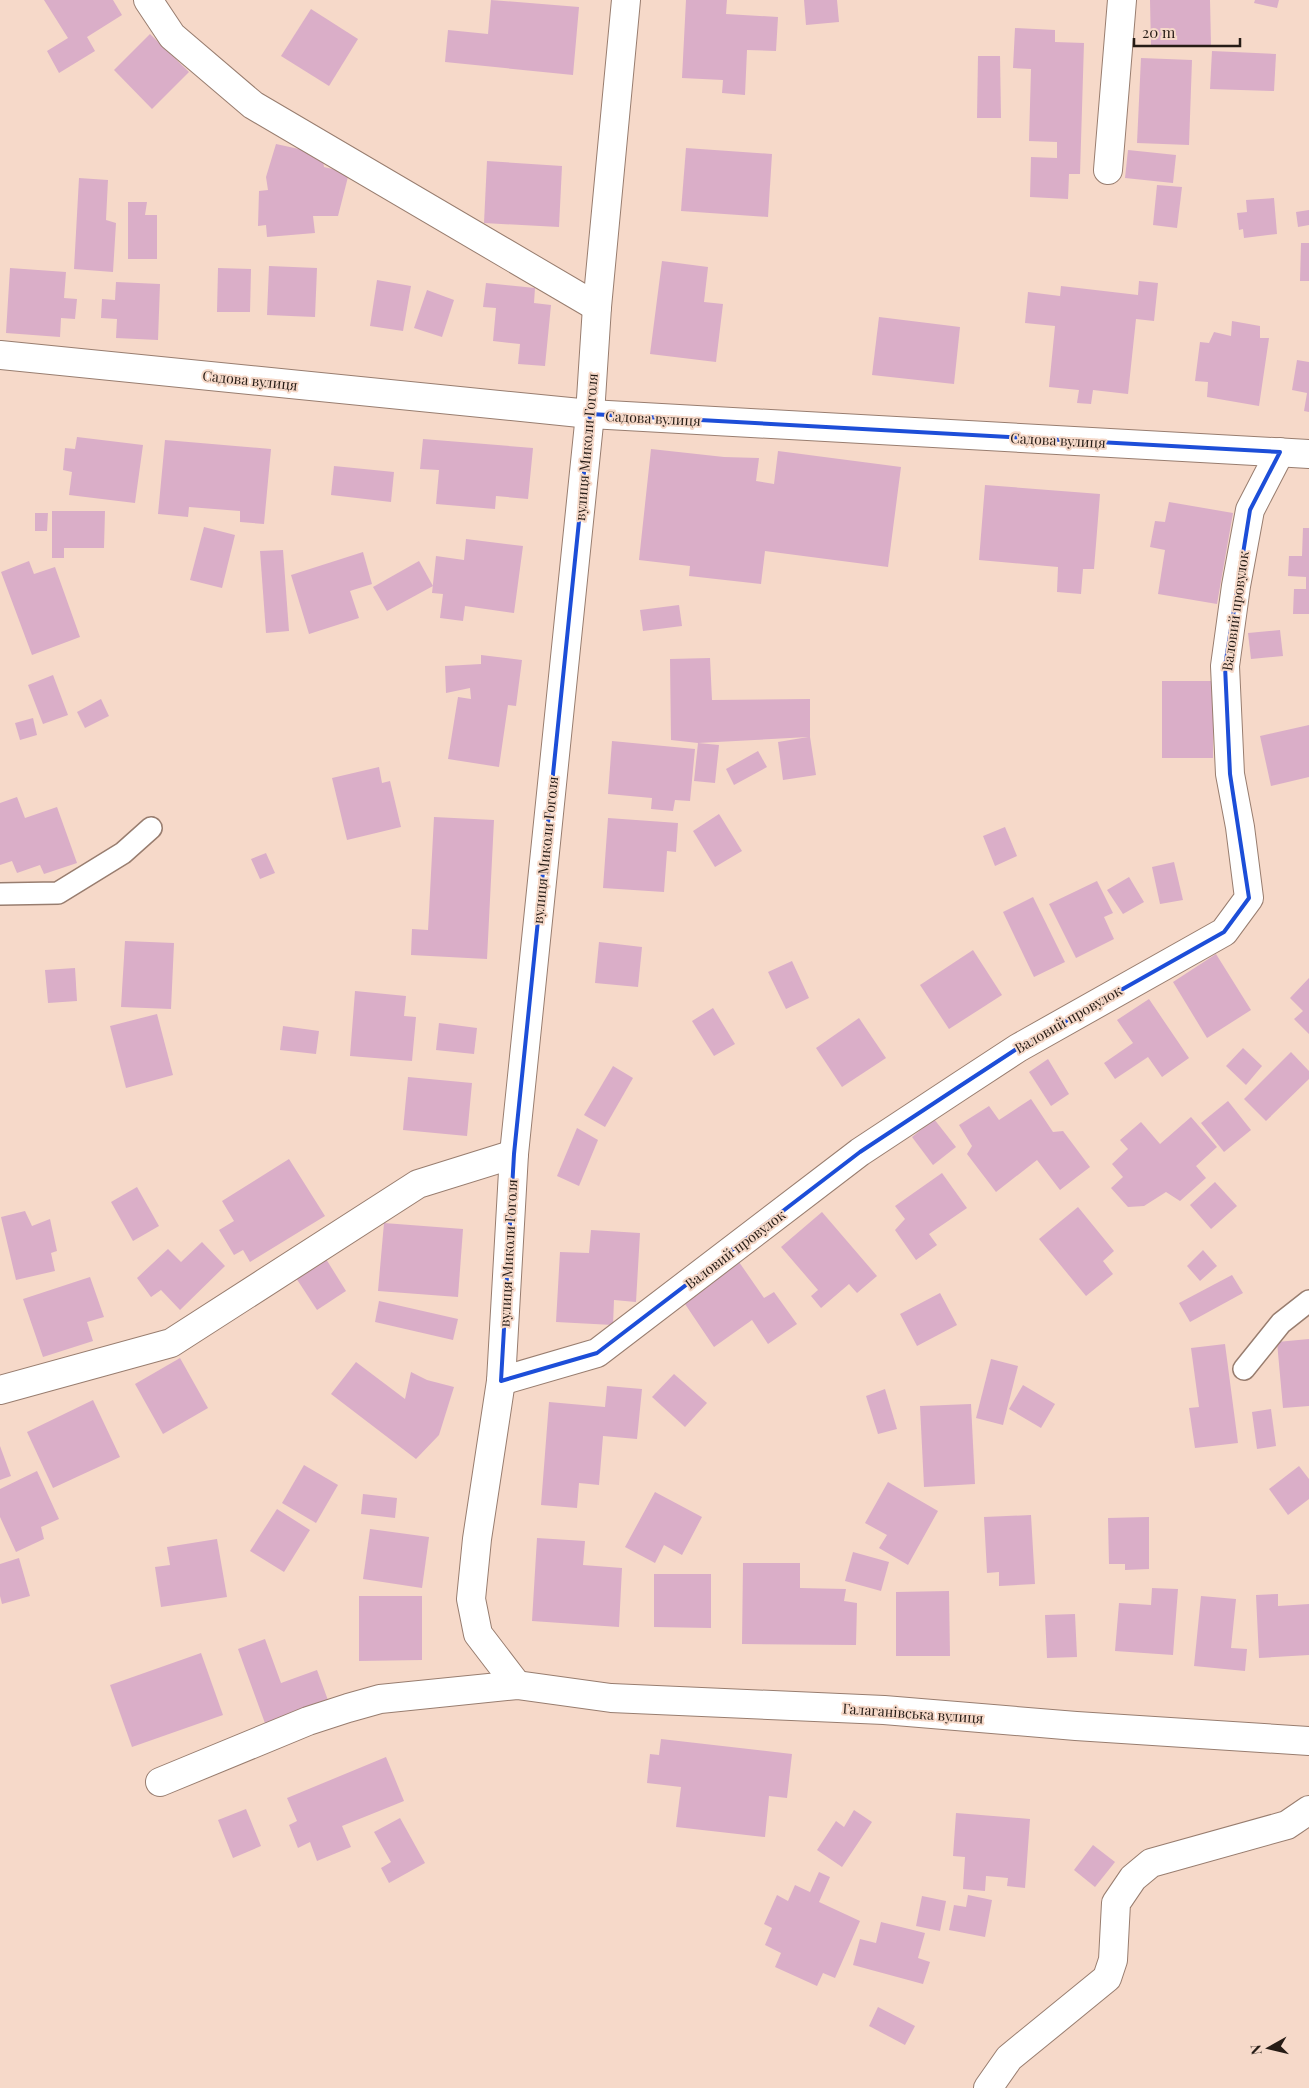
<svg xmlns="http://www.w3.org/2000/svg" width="1309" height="2088" viewBox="0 0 1309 2088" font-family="'Playfair Display',serif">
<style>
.building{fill:#daaec8}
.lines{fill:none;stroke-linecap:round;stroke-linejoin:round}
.lane-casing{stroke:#987d6f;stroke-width:24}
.street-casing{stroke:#987d6f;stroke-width:30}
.lane{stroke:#fff;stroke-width:21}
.street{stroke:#fff;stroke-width:28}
.marked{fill:none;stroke:#1d4ed8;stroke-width:4;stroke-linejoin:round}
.labels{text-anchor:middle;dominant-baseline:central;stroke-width:4;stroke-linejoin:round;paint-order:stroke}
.street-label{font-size:14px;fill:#261c16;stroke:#f6d9c9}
</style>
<rect width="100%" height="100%" fill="#f6d9c9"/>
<g class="building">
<path d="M 44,0 L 113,0 L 122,15 L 87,37 L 95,51 L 59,73 L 47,51 L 68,38 Z"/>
<path d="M 491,0 L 579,7 L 573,75 L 445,62 L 448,30 L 488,34 Z"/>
<path d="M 686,0 L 727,0 L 726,14 L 778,17 L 776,51 L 747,50 L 745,95 L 722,93 L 723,80 L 682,78 Z"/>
<path d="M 804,0 L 837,0 L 839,22 L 806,25 Z"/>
<path d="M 1150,0 L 1210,0 L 1211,45 L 1151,47 Z"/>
<path d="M 1255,0 L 1279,0 L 1277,8 L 1254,3 Z"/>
<path d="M 311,9 L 358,39 L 329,86 L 281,56 Z"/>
<path d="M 1015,28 L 1055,30 L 1055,42 L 1084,43 L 1080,174 L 1069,174 L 1068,199 L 1030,197 L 1031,157 L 1057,158 L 1057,142 L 1029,141 L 1031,69 L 1013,68 Z"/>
<path d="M 150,34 L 189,72 L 152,109 L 114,70 Z"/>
<path d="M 1212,51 L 1276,54 L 1274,91 L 1210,89 Z"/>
<path d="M 978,56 L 1000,56 L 1001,118 L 977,118 Z"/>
<path d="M 1141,58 L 1192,60 L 1189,145 L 1137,143 Z"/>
<path d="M 276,144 L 322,154 L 324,167 L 349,173 L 338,216 L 313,216 L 315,233 L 267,237 L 266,225 L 258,226 L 259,191 L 268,190 L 266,177 Z"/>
<path d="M 686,148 L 772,154 L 768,217 L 681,211 Z"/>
<path d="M 1128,150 L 1176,155 L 1173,183 L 1125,178 Z"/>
<path d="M 487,161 L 562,166 L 559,227 L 484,223 Z"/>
<path d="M 79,178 L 108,180 L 106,220 L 116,223 L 113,272 L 74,269 Z"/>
<path d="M 1157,185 L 1182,187 L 1177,228 L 1153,225 Z"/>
<path d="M 1274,198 L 1277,234 L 1244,238 L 1243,229 L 1239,230 L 1237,213 L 1247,212 L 1246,200 Z"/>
<path d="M 128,202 L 147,202 L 145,215 L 157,215 L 157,259 L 128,259 Z"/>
<path d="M 1309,210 L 1309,225 L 1298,227 L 1296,212 Z"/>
<path d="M 1301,243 L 1309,243 L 1309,281 L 1300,281 Z"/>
<path d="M 662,261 L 708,267 L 704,302 L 723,304 L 716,362 L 650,354 Z"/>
<path d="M 269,266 L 317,268 L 315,317 L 267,315 Z"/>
<path d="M 10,268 L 66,272 L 64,298 L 77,299 L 75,319 L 61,318 L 60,337 L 6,333 Z"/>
<path d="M 218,268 L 251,269 L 250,312 L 217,312 Z"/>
<path d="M 377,280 L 411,286 L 403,331 L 370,326 Z"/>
<path d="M 1139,281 L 1158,283 L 1154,321 L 1136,319 L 1128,394 L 1093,390 L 1091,404 L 1077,403 L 1079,390 L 1049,387 L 1055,326 L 1025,323 L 1028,292 L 1060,296 L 1061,286 L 1138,295 Z"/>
<path d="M 116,282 L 160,284 L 158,340 L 116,338 L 117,319 L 101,318 L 102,299 L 115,300 Z"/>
<path d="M 486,283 L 535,288 L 534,303 L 551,305 L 545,366 L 518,364 L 520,344 L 493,341 L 496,308 L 483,307 Z"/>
<path d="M 427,290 L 454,300 L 442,337 L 414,328 Z"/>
<path d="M 879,317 L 960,327 L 954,384 L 872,375 Z"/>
<path d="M 1232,321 L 1260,326 L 1260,338 L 1269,338 L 1259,406 L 1207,397 L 1208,382 L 1195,381 L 1200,342 L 1209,343 L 1214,332 L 1231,336 Z"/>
<path d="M 1297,360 L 1309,362 L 1309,412 L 1304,411 L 1307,393 L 1292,390 Z"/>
<path d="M 77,437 L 143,445 L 135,503 L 69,495 L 72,472 L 63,470 L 65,448 L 75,449 Z"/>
<path d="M 423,439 L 533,448 L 528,499 L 496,496 L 495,509 L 436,504 L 439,470 L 420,469 Z"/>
<path d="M 165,440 L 271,449 L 264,524 L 240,522 L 240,511 L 189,507 L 188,517 L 158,514 Z"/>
<path d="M 651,449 L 724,457 L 759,458 L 756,481 L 774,484 L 778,451 L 901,467 L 888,567 L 765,551 L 761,584 L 689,576 L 690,566 L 639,560 Z"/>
<path d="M 334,466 L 394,472 L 391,502 L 331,495 Z"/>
<path d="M 985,485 L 1100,494 L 1094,569 L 1083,569 L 1081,594 L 1057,592 L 1058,567 L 979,560 Z"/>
<path d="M 1169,502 L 1233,513 L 1217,604 L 1158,594 L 1165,550 L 1150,547 L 1155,521 L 1165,522 Z"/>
<path d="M 52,511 L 105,511 L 104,548 L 64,548 L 64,558 L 52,558 Z"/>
<path d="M 35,513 L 48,513 L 47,531 L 35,531 Z"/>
<path d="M 204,527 L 235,535 L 222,588 L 190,580 Z"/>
<path d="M 1303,528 L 1309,528 L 1309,614 L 1293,614 L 1294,589 L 1306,589 L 1306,577 L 1288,576 L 1289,556 L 1302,556 Z"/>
<path d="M 466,539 L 523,546 L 514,613 L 465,606 L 463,621 L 440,618 L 443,594 L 432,593 L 436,556 L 464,560 Z"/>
<path d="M 283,550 L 289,631 L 266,633 L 260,551 Z"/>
<path d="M 363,552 L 372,584 L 350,591 L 359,618 L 309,634 L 291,575 Z"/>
<path d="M 29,561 L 34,574 L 55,567 L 80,637 L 32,655 L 1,572 Z"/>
<path d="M 419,561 L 433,586 L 387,611 L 373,587 Z"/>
<path d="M 679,605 L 682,626 L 643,631 L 640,610 Z"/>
<path d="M 1280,630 L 1283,656 L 1251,659 L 1248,633 Z"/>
<path d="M 481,655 L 522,660 L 516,706 L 508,705 L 499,767 L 448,759 L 458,697 L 471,699 L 470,688 L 446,693 L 445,666 L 481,664 Z"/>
<path d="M 710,658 L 712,700 L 810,699 L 810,737 L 816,775 L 783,780 L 778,742 L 808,737 L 698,743 L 719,745 L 715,783 L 694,781 L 698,743 L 671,740 L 670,659 Z"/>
<path d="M 53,675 L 68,715 L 43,724 L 28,685 Z"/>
<rect x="1162" y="681" width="51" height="77"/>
<path d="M 101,699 L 109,716 L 85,728 L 77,712 Z"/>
<path d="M 33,718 L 37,735 L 20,740 L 15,723 Z"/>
<path d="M 1309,725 L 1309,777 L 1271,786 L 1260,736 Z"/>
<path d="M 612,741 L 695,749 L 690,801 L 675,800 L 673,811 L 651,809 L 652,798 L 608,794 Z"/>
<path d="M 758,751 L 767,767 L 734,785 L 726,769 Z"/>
<path d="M 379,767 L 382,783 L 390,781 L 401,827 L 347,840 L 332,778 Z"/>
<path d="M 17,797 L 25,818 L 57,807 L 77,863 L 44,874 L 40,865 L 17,873 L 12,861 L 0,865 L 0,803 Z"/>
<path d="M 719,814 L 742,851 L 715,867 L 693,831 Z"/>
<path d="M 434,817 L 494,820 L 487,959 L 411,955 L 412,929 L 428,930 Z"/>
<path d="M 608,818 L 678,823 L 676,852 L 667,851 L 664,892 L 603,888 Z"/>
<path d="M 1005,827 L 1017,856 L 995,866 L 983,836 Z"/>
<path d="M 266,853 L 275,873 L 260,879 L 251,859 Z"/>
<path d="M 1174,862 L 1183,900 L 1160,904 L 1152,867 Z"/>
<path d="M 1129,877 L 1144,902 L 1123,914 L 1107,890 Z"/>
<path d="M 1097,881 L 1113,913 L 1104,917 L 1114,939 L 1076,958 L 1049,904 Z"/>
<path d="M 1033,897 L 1065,962 L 1034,977 L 1003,912 Z"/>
<path d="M 125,941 L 174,943 L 171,1009 L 121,1007 Z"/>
<path d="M 599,942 L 642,947 L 638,987 L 595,983 Z"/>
<path d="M 973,950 L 1002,995 L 949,1029 L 920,985 Z"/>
<path d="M 1216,954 L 1251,1010 L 1207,1038 L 1173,982 Z"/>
<path d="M 792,961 L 809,998 L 786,1009 L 768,972 Z"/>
<path d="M 75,968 L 77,1001 L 48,1003 L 45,970 Z"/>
<path d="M 1309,978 L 1309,1034 L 1294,1019 L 1303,1011 L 1290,998 Z"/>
<path d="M 355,991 L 406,996 L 404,1016 L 416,1017 L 412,1061 L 350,1056 Z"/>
<path d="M 1149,999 L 1189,1058 L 1162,1077 L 1148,1057 L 1115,1079 L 1104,1063 L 1133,1043 L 1117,1020 Z"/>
<path d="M 713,1008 L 735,1044 L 714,1056 L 692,1021 Z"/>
<path d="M 157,1014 L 173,1075 L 126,1088 L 110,1026 Z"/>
<path d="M 859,1018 L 886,1058 L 842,1087 L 816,1048 Z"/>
<path d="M 439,1023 L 477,1028 L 474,1054 L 436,1050 Z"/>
<path d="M 283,1026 L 319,1031 L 316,1054 L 280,1050 Z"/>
<path d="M 1243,1048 L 1262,1066 L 1246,1085 L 1226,1066 Z"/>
<path d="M 1291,1052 L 1309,1071 L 1309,1079 L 1266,1121 L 1244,1099 Z"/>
<path d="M 1048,1059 L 1069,1094 L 1051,1106 L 1029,1072 Z"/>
<path d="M 613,1066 L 633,1078 L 605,1127 L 584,1115 Z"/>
<path d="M 408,1077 L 472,1083 L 467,1136 L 403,1130 Z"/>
<path d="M 1031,1099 L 1053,1132 L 1063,1131 L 1090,1167 L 1060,1190 L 1037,1160 L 996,1192 L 967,1154 L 972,1146 L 959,1125 L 989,1106 L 999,1120 Z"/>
<path d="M 1228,1101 L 1251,1130 L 1224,1152 L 1201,1123 Z"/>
<path d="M 1191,1117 L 1217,1147 L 1196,1166 L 1206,1178 L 1180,1201 L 1166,1192 L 1144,1206 L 1128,1207 L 1111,1188 L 1123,1177 L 1112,1164 L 1128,1149 L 1120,1140 L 1141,1122 L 1160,1144 Z"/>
<path d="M 934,1119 L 956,1147 L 933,1165 L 912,1137 Z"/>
<path d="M 577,1128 L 598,1140 L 579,1186 L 557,1176 Z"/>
<path d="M 289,1159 L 325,1216 L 250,1262 L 243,1250 L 234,1255 L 219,1230 L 234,1221 L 222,1201 Z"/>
<path d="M 942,1173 L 967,1208 L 929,1234 L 937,1245 L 916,1260 L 895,1230 L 905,1219 L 895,1206 Z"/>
<path d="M 1215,1182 L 1237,1206 L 1211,1229 L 1190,1205 Z"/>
<path d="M 137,1187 L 159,1226 L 133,1241 L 111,1202 Z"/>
<path d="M 1078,1207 L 1114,1251 L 1103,1261 L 1113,1274 L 1086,1296 L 1039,1239 Z"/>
<path d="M 25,1211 L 32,1226 L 50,1219 L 57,1251 L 51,1253 L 55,1271 L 16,1280 L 1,1217 Z"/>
<path d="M 822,1212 L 877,1276 L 857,1293 L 849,1284 L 821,1308 L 811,1296 L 818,1290 L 781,1247 Z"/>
<path d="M 384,1223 L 463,1229 L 458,1297 L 378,1291 Z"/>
<path d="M 591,1230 L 640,1233 L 636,1302 L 614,1300 L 613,1325 L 556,1322 L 560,1252 L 589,1253 Z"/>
<path d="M 202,1242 L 225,1266 L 180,1310 L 161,1290 L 151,1297 L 137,1278 L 168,1249 L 181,1262 Z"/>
<path d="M 1203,1250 L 1217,1266 L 1200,1281 L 1187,1266 Z"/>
<path d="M 326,1259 L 346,1291 L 317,1310 L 296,1278 Z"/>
<path d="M 739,1262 L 764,1298 L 774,1292 L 797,1324 L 768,1344 L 752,1320 L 714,1347 L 683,1301 Z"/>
<path d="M 1232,1275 L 1243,1293 L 1190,1322 L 1179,1303 Z"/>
<path d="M 90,1277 L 104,1317 L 87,1322 L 93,1341 L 43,1357 L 23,1299 Z"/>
<path d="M 940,1293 L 957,1325 L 917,1346 L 900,1314 Z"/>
<path d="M 379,1301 L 458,1319 L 453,1340 L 375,1322 Z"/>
<path d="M 1309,1339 L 1309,1406 L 1283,1408 L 1277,1342 Z"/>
<path d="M 1225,1344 L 1238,1443 L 1195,1448 L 1189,1408 L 1199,1407 L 1191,1348 Z"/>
<path d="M 180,1358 L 208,1408 L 163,1434 L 135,1384 Z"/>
<path d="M 991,1359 L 1018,1366 L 1003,1425 L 976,1418 Z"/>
<path d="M 356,1362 L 405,1399 L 411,1372 L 427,1380 L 454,1387 L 439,1435 L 416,1459 L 331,1394 Z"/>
<path d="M 674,1374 L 707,1403 L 685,1427 L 652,1397 Z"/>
<path d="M 1023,1385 L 1055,1404 L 1041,1428 L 1009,1409 Z"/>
<path d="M 607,1386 L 642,1389 L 637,1439 L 603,1436 L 599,1485 L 579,1483 L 577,1508 L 541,1505 L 549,1402 L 605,1407 Z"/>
<path d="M 885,1389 L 897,1429 L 878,1434 L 866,1396 Z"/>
<path d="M 93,1400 L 120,1457 L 53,1488 L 27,1432 Z"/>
<path d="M 971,1404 L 975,1484 L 924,1487 L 920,1406 Z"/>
<path d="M 1271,1409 L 1276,1446 L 1257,1449 L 1252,1412 Z"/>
<path d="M 0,1446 L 11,1476 L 0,1480 Z"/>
<path d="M 304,1465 L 338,1485 L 316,1523 L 282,1503 Z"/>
<path d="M 1299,1466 L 1309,1479 L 1309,1499 L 1288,1515 L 1269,1489 Z"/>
<path d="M 37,1471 L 59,1519 L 41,1527 L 44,1539 L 16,1552 L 0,1517 L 0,1489 Z"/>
<path d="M 888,1482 L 938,1511 L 908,1565 L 879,1548 L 887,1535 L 865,1523 Z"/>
<path d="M 655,1492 L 702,1517 L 682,1555 L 664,1545 L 655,1563 L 625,1547 Z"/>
<path d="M 363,1494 L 397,1498 L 395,1518 L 361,1514 Z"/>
<path d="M 277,1509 L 310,1530 L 284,1572 L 250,1551 Z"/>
<path d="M 1031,1515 L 1035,1584 L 999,1586 L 999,1572 L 987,1573 L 984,1517 Z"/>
<path d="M 1149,1517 L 1149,1569 L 1125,1570 L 1125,1564 L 1109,1564 L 1108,1518 Z"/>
<path d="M 370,1529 L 429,1537 L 422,1588 L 363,1579 Z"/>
<path d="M 537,1538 L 585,1541 L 583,1565 L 622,1568 L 619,1627 L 532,1621 Z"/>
<path d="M 217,1539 L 227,1597 L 161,1607 L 155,1567 L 170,1565 L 167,1547 Z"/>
<path d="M 853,1552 L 889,1562 L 881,1591 L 845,1581 Z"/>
<path d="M 19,1558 L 30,1596 L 2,1604 L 0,1596 L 0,1564 Z"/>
<path d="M 743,1563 L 800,1563 L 800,1588 L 846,1589 L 844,1601 L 857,1603 L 856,1645 L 742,1644 Z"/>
<path d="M 654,1574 L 711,1574 L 711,1628 L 654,1627 Z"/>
<path d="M 1152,1588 L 1178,1589 L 1173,1655 L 1115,1651 L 1119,1603 L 1151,1605 Z"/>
<path d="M 949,1591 L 950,1656 L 896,1656 L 896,1592 Z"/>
<path d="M 1278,1594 L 1278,1606 L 1309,1604 L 1309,1655 L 1259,1658 L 1256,1595 Z"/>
<path d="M 359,1596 L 422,1596 L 422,1660 L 359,1661 Z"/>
<path d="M 1201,1596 L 1236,1599 L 1231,1648 L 1247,1649 L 1245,1671 L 1194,1666 Z"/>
<path d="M 1075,1614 L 1077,1657 L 1047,1658 L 1045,1615 Z"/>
<path d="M 265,1639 L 281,1683 L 317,1670 L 329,1703 L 266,1726 L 238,1649 Z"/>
<path d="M 201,1653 L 223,1715 L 132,1747 L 110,1685 Z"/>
<path d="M 661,1739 L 792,1754 L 787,1798 L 769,1796 L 765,1837 L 676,1827 L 681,1787 L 647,1783 L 650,1754 L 659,1755 Z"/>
<path d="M 386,1757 L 404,1801 L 342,1826 L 351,1847 L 317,1861 L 310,1842 L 298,1848 L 289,1825 L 297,1821 L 287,1798 Z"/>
<path d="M 246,1809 L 261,1846 L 233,1858 L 218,1820 Z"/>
<path d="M 854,1810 L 872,1822 L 842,1867 L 817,1850 L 836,1821 L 844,1827 Z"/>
<path d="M 956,1813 L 1030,1819 L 1025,1888 L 1007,1886 L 1008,1878 L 986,1876 L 985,1891 L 963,1889 L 965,1857 L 953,1856 Z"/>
<path d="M 400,1818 L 425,1863 L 389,1883 L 381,1868 L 391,1862 L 374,1832 Z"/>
<path d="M 1093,1845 L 1115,1862 L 1095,1887 L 1074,1870 Z"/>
<path d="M 819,1872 L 830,1877 L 819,1902 L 860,1921 L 835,1978 L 823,1973 L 817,1986 L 775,1967 L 781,1953 L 765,1945 L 772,1928 L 764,1924 L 777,1895 L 788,1901 L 795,1885 L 810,1892 Z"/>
<path d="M 968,1895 L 992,1900 L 985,1937 L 949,1930 L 954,1905 L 966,1907 Z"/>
<path d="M 922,1896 L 946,1901 L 940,1931 L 916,1926 Z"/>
<path d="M 881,1922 L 925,1933 L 918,1958 L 930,1962 L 923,1984 L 853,1965 L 860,1939 L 876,1943 Z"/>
<path d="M 878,2007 L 915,2026 L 905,2045 L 869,2026 Z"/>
</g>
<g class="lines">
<g class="lane-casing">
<g id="lane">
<path d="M 0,894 L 58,893 L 123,853 L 151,828"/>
<path d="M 1244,1369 L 1281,1323 L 1309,1301"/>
</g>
</g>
<g class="street-casing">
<g id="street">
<path d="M 148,0 L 172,36 L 253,105 L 597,307"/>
<path d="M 1108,170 L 1122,0"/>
<path d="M 0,355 L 590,414 L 1309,454"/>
<path d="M 501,1381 L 597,1353 L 860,1152 L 960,1086 L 1018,1048 L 1224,932 L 1249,898 L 1240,827 L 1230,774 L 1225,666 L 1236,586 L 1250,510 L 1280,452"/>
<path d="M 0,1390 L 171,1343 L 418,1184 L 514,1154"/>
<path d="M 517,1685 L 478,1634 L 471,1599 L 477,1539 L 501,1381 L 514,1154 L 590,414 L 597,307 L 626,0"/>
<path d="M 160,1782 L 308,1721 L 348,1708 L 380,1699 L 517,1685 L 611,1698 L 884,1710 L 1076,1726 L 1309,1741"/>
<path d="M 988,2088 L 1009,2058 L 1107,1978 L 1113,1960 L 1116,1903 L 1133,1878 L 1151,1863 L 1287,1825 L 1309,1810"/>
</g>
</g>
<use href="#lane" class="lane"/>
<use href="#street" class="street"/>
</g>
<path class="marked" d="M 590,414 L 1280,452 L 1250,510 L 1225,666 L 1230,774 L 1249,898 L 1224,932 L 1018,1048 L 960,1086 L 860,1152 L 597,1353 L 501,1381 L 514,1154 Z"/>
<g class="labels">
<g class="street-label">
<text transform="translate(250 380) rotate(6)">Садова вулиця</text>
<text transform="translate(653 418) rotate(3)">Садова вулиця</text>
<text transform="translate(1058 440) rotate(3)">Садова вулиця</text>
<text transform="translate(586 447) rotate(-85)">вулиця Миколи Гоголя</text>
<text transform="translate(1235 611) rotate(-82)">Валовий провулок</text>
<text transform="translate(545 850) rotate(-84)">вулиця Миколи Гоголя</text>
<text transform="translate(1068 1019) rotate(-30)">Валовий провулок</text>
<text transform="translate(735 1249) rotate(-37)">Валовий провулок</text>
<text transform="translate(508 1253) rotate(-87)">вулиця Миколи Гоголя</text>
<text transform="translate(913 1713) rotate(4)">Галаганівська вулиця</text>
</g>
</g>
<g transform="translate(1269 2048) rotate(262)" stroke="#f6d9c9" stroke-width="4" paint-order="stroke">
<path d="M0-4L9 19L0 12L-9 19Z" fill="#261c16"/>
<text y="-8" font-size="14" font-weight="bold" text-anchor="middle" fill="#261c16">N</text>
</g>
<path d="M1134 38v8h106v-8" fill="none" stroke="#261c16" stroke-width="2.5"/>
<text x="1142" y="38" font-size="15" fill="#261c16" stroke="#f6d9c9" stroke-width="4" paint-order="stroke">20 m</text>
</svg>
